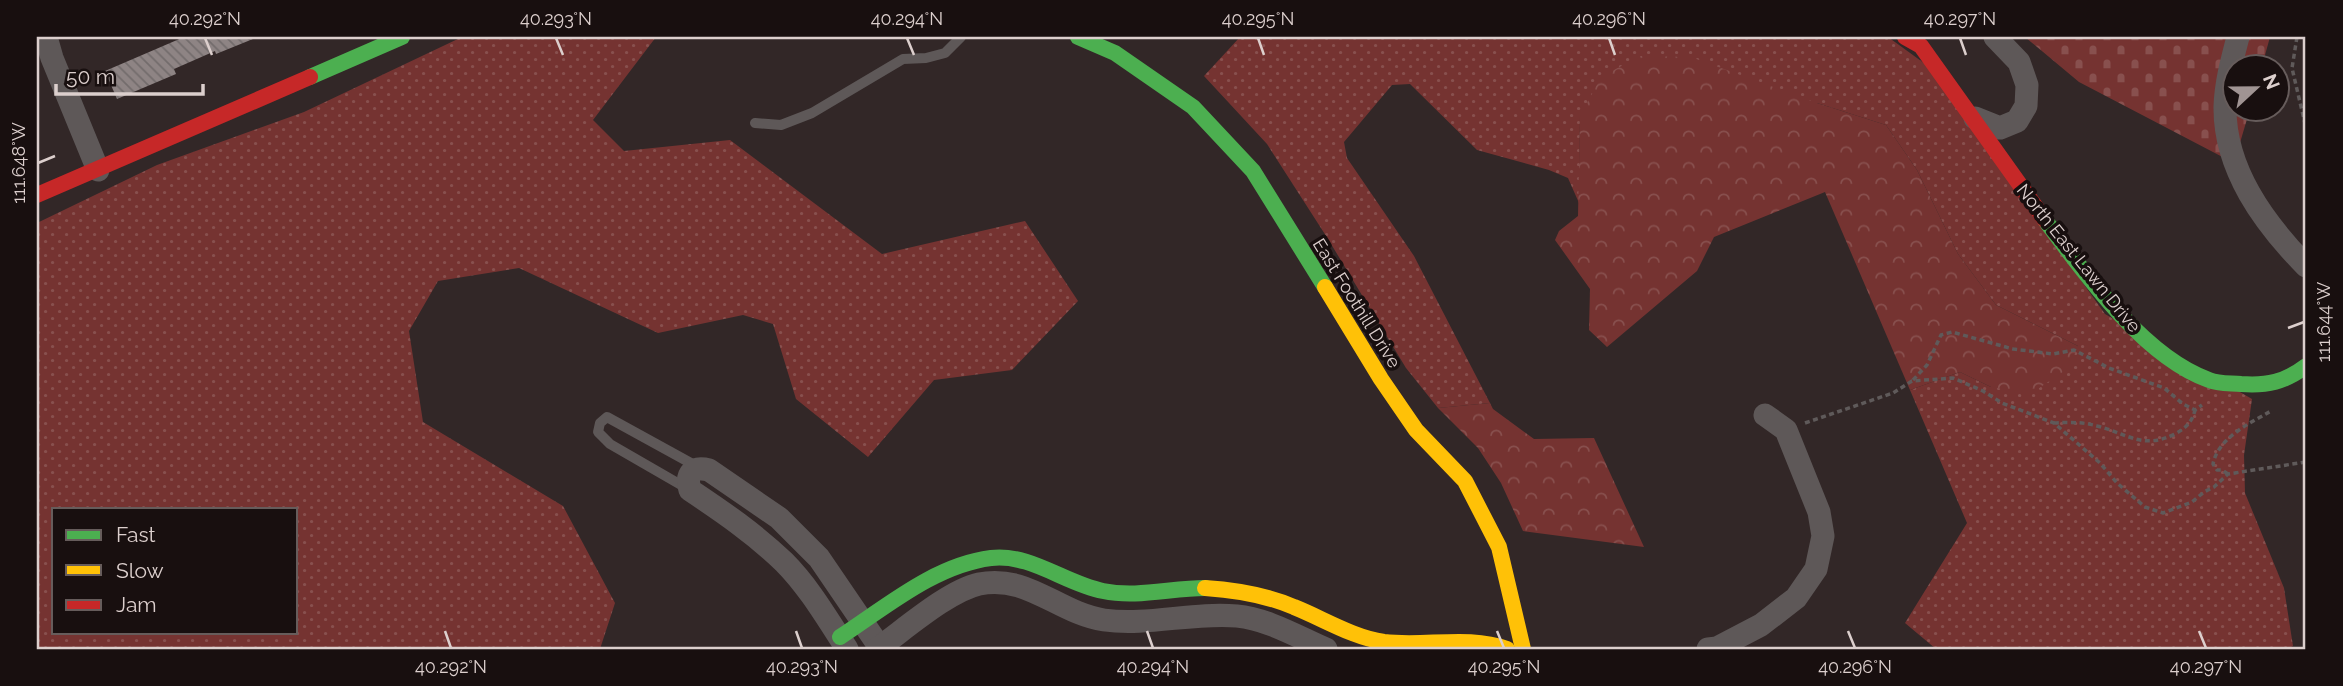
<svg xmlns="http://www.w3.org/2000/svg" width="2343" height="686" viewBox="0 0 2343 686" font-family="Raleway,sans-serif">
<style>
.grass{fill:url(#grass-dots);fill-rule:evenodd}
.forest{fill:url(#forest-crowns)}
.cemetery{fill:url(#cemetery-stones)}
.building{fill:url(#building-back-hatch)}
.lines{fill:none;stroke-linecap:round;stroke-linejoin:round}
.path{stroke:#5f5a5a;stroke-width:3.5;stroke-dasharray:5 3.5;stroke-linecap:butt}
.lane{stroke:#5e5858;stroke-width:10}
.street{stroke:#5e5858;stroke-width:23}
.fast{stroke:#4caf50;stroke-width:16}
.slow{stroke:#ffc107;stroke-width:16}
.jam{stroke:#c62828;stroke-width:16}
.ticks{fill:none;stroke:#dccfcd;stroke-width:2.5}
.labels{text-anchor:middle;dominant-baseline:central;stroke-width:7;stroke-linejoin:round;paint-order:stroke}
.street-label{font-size:18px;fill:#dccfcd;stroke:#180f0f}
.neatline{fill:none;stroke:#dccfcd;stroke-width:2.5}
.ticks-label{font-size:18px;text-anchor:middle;fill:#dccfcd}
</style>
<defs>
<pattern id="grass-dots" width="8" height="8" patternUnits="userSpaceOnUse" patternTransform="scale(1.75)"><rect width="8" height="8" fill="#753331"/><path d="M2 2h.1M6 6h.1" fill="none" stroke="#88504e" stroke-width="1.8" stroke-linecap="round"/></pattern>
<pattern id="forest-crowns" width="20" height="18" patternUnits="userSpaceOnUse" patternTransform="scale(1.75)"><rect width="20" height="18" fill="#753331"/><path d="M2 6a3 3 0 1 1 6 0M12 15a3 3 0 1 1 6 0" fill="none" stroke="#88504e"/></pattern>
<pattern id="cemetery-stones" width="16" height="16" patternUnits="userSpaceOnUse" patternTransform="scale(1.75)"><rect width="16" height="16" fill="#753331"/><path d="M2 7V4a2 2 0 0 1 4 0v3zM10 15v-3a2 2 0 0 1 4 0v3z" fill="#88504e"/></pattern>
<pattern id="building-back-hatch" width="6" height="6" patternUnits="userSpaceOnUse" patternTransform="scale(1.75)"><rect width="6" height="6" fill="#8e8484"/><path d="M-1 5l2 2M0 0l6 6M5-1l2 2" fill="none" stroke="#736c6c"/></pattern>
</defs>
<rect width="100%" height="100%" fill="#322727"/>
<g class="grass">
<path d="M 462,37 L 656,37 L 593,120 L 624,151 L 730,140 L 882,254 L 1025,221 L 1078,301 L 1012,370 L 934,380 L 868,457 L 796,399 L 773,324 L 743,315 L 658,333 L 519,268 L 438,281 L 409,331 L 423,422 L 563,506 L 615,603 L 600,649 L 37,649 L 37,223 L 157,165 L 304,112 ZM 54,509 L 296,509 L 296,632 L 54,632 Z"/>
<path d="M 1240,37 L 1888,37 L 1928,66 L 2105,314 L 2252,399 L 2244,455 L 2245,493 L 2284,588 L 2293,646 L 2287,649 L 1936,649 L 1905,623 L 1967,523 L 1910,390 L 1960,372 L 1991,387 L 2078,346 L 1996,305 L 1958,254 L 1917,170 L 1886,125 L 1817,103 L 1580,116 L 1579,203 L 1568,178 L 1549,170 L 1477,150 L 1410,84 L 1392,85 L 1344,142 L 1347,158 L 1414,256 L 1490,403 L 1438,408 L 1406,368 L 1328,239 L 1267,144 L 1204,76 Z"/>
</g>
<g class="forest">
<path d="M 1640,56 L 1691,57 L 1817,103 L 1886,125 L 1917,170 L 1958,254 L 1996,305 L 2078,346 L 2069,368 L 2030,394 L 1991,387 L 1960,372 L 1910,390 L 1825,192 L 1714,237 L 1697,271 L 1607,347 L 1589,330 L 1590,289 L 1555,240 L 1559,231 L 1578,216 L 1580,116 L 1601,77 Z"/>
<path d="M 1490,403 L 1493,409 L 1534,439 L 1594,438 L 1644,547 L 1523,531 L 1501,483 L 1478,448 L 1438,408 Z"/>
</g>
<path class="cemetery" d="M 2025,37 L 2270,37 L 2262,66 L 2234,66 L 2234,108 L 2250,109 L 2234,163 L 2079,82 Z"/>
<path class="building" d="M 184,37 L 258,37 L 216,54 L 215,51 L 174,69 L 176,74 L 117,99 L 105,71 Z"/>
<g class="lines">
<g class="path">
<path d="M 2297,37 L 2292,68 L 2306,128"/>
<path d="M 1913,380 L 1927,365 L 1941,335 L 1952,332 L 2013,349 L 2053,354 L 2074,350 L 2109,368 L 2164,388 L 2183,404 L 2195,410 L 2202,405"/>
<path d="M 1805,423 L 1893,393 L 1912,381 L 1953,378 L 1983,391 L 2002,403 L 2054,423 L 2100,463 L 2117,483 L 2145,507 L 2163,513 L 2192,502 L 2204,492 L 2214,487 L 2228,474 L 2306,462"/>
<path d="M 2054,423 C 2068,422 2084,422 2097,426 C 2129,434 2142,450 2175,434 C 2186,428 2192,422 2195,410"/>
<path d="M 2228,474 L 2222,470 L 2217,470 L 2213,464 C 2218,438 2250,423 2271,411"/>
</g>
<g class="lane">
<path d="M 755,123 L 781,125 L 812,113 L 903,59 L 926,58 L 945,53 L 961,37"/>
<path d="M 688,489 L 610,444 L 598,432 L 600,423 L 607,417 L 698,467"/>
</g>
<g class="street">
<path d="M 46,37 L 52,58 L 98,170"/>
<path d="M 2238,37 C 2232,60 2226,82 2225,106 C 2224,169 2264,223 2306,266"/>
<path d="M 1975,118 L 2000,128 L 2017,121 L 2026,106 L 2027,85 L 2019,62 L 1995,37"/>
<path d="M 847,649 C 828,620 809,587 784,562 C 755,534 723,512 690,490 C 685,473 693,466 709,470 L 779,518 L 819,558 L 881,649"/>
<path d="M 877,649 C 904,630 948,591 979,584 C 1028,574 1058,613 1104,620 C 1148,626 1193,612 1237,616 C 1268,619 1298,637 1326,649"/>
<path d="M 1708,649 L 1717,648 L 1761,625 L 1796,598 L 1816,569 L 1823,536 L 1819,512 L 1786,430 L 1765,415"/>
</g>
<g class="fast">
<path d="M 1078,37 L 1115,53 L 1193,107 L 1253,171 L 1325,287"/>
<path d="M 310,77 L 402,37"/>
<path d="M 2045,220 C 2085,274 2144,357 2209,380 C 2218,384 2231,383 2241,384 C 2267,386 2285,382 2306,366"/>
<path d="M 840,637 C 886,607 935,565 991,558 C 1030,553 1066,584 1103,591 C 1137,598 1171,588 1205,588"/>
</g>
<g class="slow">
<path d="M 1325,287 L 1381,379 L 1416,430 L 1465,481 L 1499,547 L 1523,649"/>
<path d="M 1205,588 C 1236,590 1266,595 1294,607 C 1324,619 1352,637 1384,642 C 1425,647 1468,635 1507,649"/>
</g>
<g class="jam">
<path d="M 1905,37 L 1921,46 L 2045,220"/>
<path d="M 37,195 L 310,77"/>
</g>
</g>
<path class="ticks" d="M 205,38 L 212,55M 556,38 L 563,55M 907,38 L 914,55M 1258,38 L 1264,55M 1609,38 L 1615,55M 1960,38 L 1966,55M 38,163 L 55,156M 2288,328 L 2304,322M 445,631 L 451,648M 796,631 L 802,648M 1147,631 L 1153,648M 1497,631 L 1504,648M 1848,631 L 1855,648M 2199,631 L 2206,648"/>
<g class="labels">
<g class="street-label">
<text transform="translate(2079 258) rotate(51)">North East Lawn Drive</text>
<text transform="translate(1357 303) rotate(58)">East Foothill Drive</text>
</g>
</g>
<rect width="2343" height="686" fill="none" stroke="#180f0f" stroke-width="77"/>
<rect x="52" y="508" width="245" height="126" fill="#180f0f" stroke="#665c5b" stroke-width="2"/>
<rect x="66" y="530" width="35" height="10" fill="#4caf50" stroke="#665c5b" stroke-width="2"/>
<text x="116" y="542" font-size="21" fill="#dccfcd">Fast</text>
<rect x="66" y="565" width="35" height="10" fill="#ffc107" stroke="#665c5b" stroke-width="2"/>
<text x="116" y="578" font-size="21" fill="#dccfcd">Slow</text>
<rect x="66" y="600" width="35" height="10" fill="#c62828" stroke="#665c5b" stroke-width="2"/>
<text x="116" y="612" font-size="21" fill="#dccfcd">Jam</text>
<g transform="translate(2256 88) rotate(68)"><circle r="33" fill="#180f0f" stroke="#665c5b" stroke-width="2"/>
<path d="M0-5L12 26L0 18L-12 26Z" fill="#a09493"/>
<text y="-10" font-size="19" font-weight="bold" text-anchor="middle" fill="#dccfcd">N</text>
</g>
<path d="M56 84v10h147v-10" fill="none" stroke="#dccfcd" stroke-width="3.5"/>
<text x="66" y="84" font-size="21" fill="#dccfcd" stroke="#180f0f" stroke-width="5" paint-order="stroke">50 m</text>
<rect x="38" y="38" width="2266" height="610" class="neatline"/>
<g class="ticks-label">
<text x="205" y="25">40.292°N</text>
<text x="556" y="25">40.293°N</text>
<text x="907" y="25">40.294°N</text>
<text x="1258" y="25">40.295°N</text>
<text x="1609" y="25">40.296°N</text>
<text x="1960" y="25">40.297°N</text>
<text transform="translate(19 163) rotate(-90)" y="6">111.648°W</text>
<text transform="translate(2324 322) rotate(-90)" y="6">111.644°W</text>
<text x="451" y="673">40.292°N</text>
<text x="802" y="673">40.293°N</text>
<text x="1153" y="673">40.294°N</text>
<text x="1504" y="673">40.295°N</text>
<text x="1855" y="673">40.296°N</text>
<text x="2206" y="673">40.297°N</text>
</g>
</svg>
